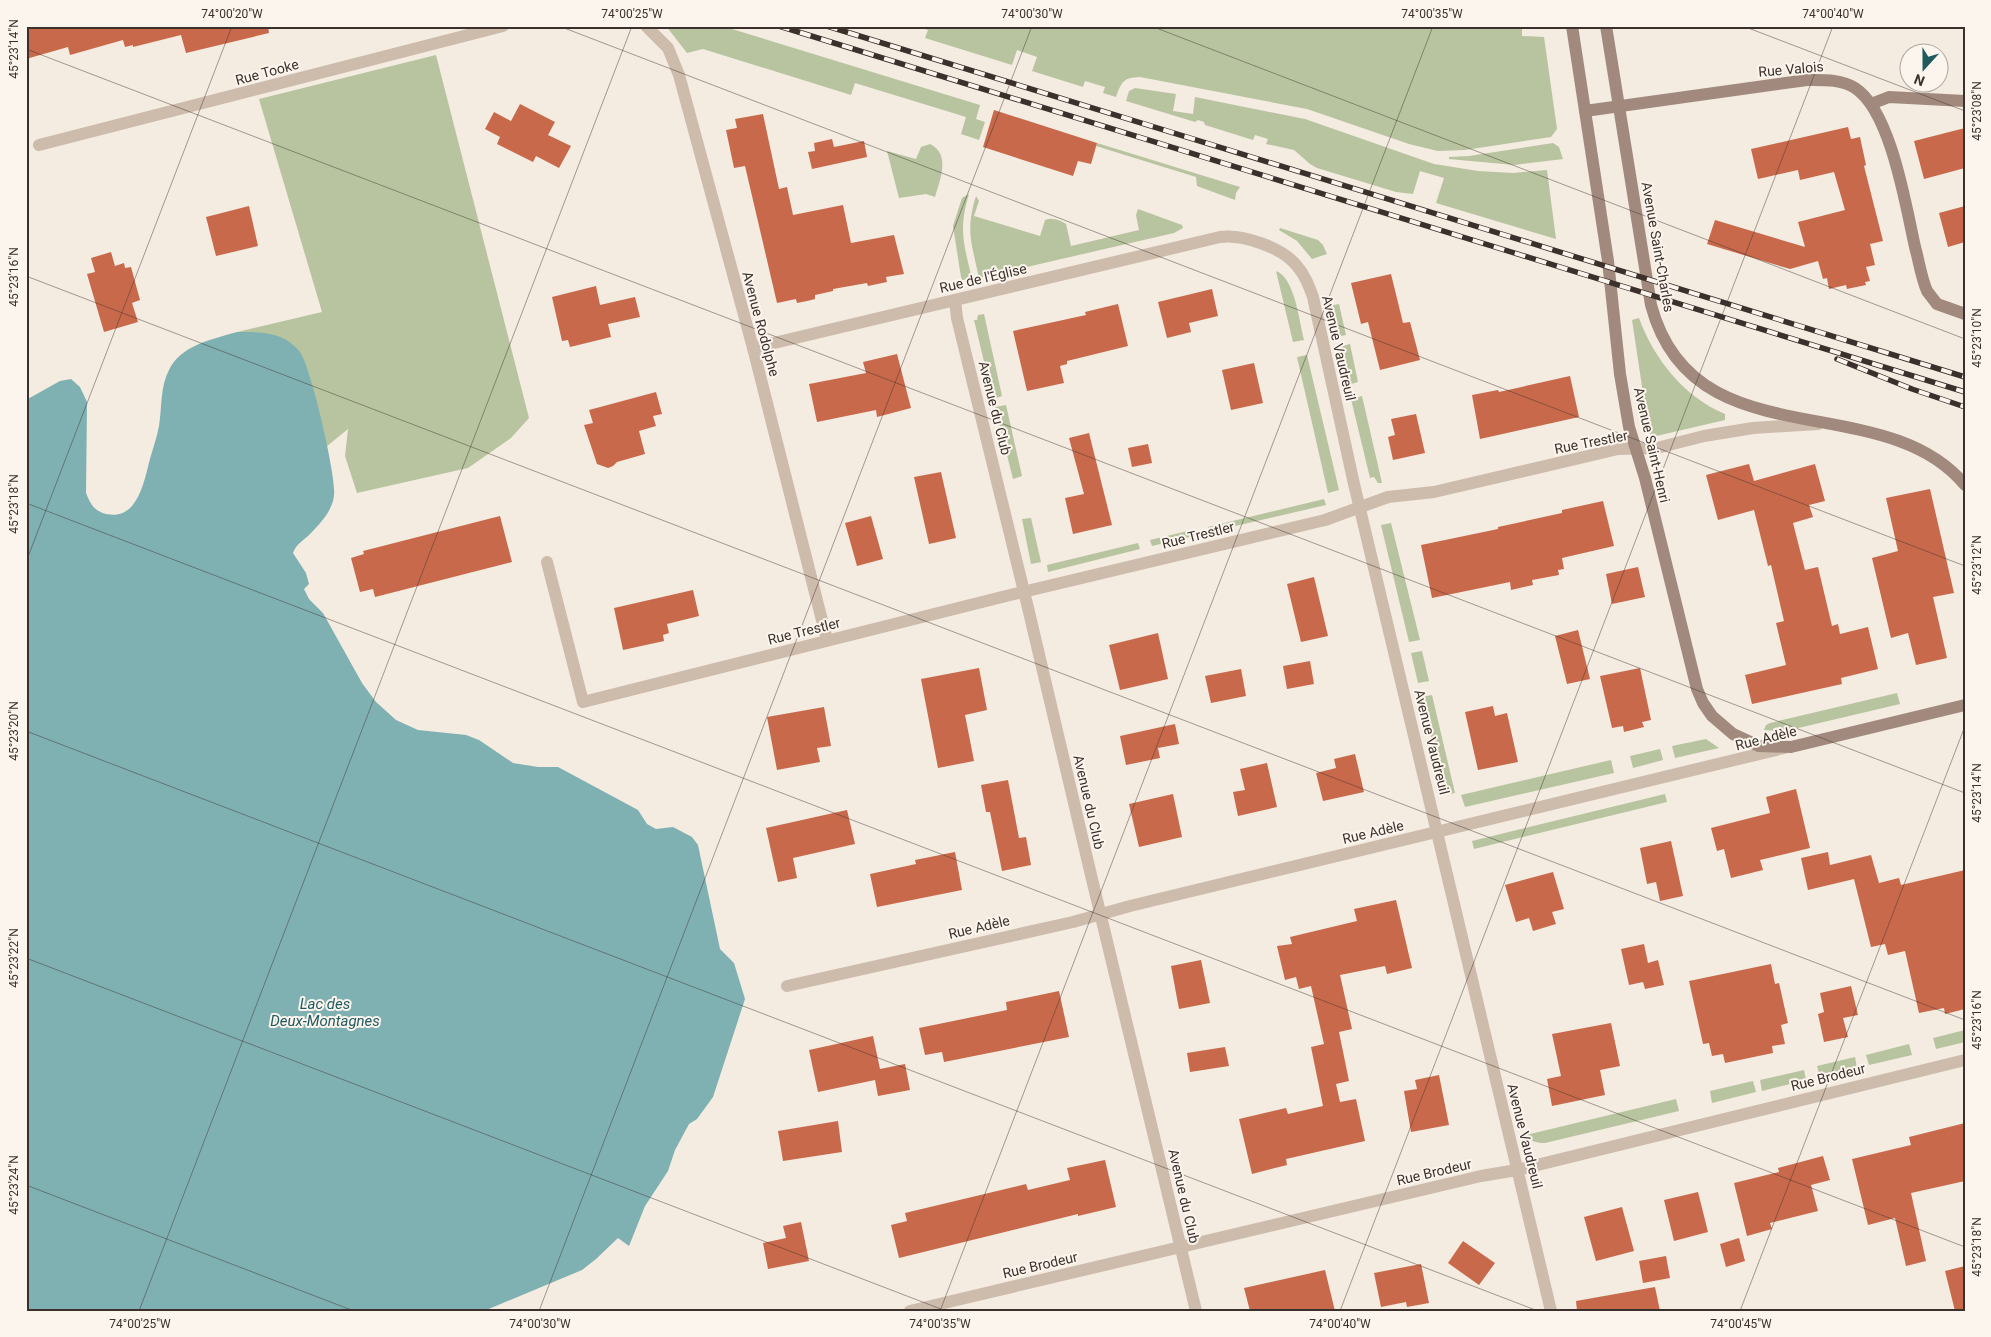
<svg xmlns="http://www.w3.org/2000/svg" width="1991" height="1337" viewBox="0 0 1991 1337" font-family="Roboto,sans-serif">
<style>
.green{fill:#b8c4a0}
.water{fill:#7fb0b2}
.building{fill:#c8694b}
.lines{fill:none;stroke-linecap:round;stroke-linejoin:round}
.street{stroke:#cdbbac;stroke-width:12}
.secondary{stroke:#a18a7d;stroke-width:12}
.rail-casing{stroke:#3b302b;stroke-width:5.5}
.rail{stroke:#fbf5ee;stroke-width:4;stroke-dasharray:11;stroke-linecap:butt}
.ticks{fill:none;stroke:#3b302b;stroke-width:1;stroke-opacity:0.45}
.labels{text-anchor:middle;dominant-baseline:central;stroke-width:4;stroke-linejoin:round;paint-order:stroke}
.street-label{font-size:14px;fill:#3b302b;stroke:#fbf5ee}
.water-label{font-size:15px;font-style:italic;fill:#1f5a5e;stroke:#fbf5ee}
.neatline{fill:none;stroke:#3b302b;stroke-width:2}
.ticks-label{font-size:12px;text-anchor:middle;fill:#3b302b}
</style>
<rect width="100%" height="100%" fill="#f4ebe1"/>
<g class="green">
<path d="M 666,26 L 722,26 L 980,105 L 976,119 L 985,122 L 979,140 L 961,134 L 966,117 L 855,83 L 851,95 L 703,49 L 687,53 Z"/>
<path d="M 915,26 L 1522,26 L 1522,36 L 1544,37 L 1557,129 L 1551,137 L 1465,150 L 1438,151 L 1409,144 L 1307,109 L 1140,77 C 1123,78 1122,81 1116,97 L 1103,93 L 1105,87 L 1085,81 L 1083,87 L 1032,71 L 1037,57 L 1017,50 L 1012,65 L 925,38 L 928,30 Z"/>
<path d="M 436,55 L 529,418 L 511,438 L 468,468 L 357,493 L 345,456 L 348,429 L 326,447 L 309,374 L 300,352 L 237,332 L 322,312 L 259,99 Z"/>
<path d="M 1135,88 L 1176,94 L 1173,111 L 1193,114 L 1195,97 L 1305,119 L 1434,164 L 1478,171 L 1513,173 L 1547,170 L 1556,239 L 1436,203 L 1444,178 L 1420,171 L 1413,194 L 1396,192 L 1317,168 L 1310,164 L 1294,150 L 1266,144 L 1268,139 L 1255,135 L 1253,140 L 1205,125 L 1204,122 L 1198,120 L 1195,122 L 1126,101 L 1129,91 Z"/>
<path d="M 1097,143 L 1240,187 L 1236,193 L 1235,200 L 1197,186 L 1196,177 L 1096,146 Z"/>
<path d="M 1553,143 L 1559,147 L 1563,159 L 1514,165 L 1449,159 L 1449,157 L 1469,156 Z"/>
<path d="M 930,144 C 951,154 940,180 935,197 L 926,194 L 899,198 L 887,151 L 916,159 L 921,147 Z"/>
<path d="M 969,194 C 958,230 964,244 972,279 L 962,280 L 961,277 L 953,226 L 962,198 Z"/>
<path d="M 976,196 L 979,201 L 974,216 L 1040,236 L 1045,220 C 1052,217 1060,220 1066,224 L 1071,246 L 1139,230 L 1136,215 L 1138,209 L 1182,225 L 1183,228 L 1174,233 L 979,278 C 972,244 965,231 976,196 Z"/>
<path d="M 1280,228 L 1318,240 L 1323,245 L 1327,254 L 1312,259 L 1297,241 L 1279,230 Z"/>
<path d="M 1276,271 C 1295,278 1299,321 1304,340 L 1293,342 Z"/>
<path d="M 1339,304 L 1346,335 L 1336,337 L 1329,306 Z"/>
<path d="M 984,314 L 1002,396 L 993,399 L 974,320 L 977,320 L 978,315 Z"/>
<path d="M 1639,318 C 1654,359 1684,397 1725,414 L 1725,420 L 1652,437 L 1649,433 L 1632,320 Z"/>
<path d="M 1350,344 L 1358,382 L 1348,385 L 1339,347 Z"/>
<path d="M 1307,355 L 1339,490 L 1328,493 L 1297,357 Z"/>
<path d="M 1362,396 L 1382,483 L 1378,483 L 1374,477 L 1370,478 L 1351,399 Z"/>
<path d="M 1006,405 L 1022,476 L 1013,479 L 995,407 Z"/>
<path d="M 1324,499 L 1326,505 L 1209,532 L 1208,527 Z"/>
<path d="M 1031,518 L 1041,562 L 1031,564 L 1022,519 Z"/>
<path d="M 1391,523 L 1420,640 L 1409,642 L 1381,525 Z"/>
<path d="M 1196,529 L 1198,535 L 1152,546 L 1150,540 Z"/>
<path d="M 1138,543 L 1140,549 L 1048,572 L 1047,565 Z"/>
<path d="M 1422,651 L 1429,681 L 1418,683 L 1411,653 Z"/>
<path d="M 1897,693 L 1900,704 L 1794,729 L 1780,731 L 1764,730 L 1766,725 L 1770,723 Z"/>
<path d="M 1432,695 L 1455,793 L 1444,795 L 1422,697 Z"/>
<path d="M 1706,739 L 1719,748 L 1675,758 L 1672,746 Z"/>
<path d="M 1660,749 L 1663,760 L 1633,768 L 1630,756 Z"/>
<path d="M 1611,760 L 1614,773 L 1465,807 L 1461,795 Z"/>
<path d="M 1665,794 L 1667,802 L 1474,849 L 1472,841 Z"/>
<path d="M 1965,1030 L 1965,1042 L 1936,1049 L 1933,1038 Z"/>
<path d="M 1909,1044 L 1912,1055 L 1869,1065 L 1866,1055 Z"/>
<path d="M 1855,1057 L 1857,1068 L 1820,1077 L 1817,1066 Z"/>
<path d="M 1804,1070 L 1806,1080 L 1762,1091 L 1760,1080 Z"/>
<path d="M 1753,1081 L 1756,1092 L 1712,1103 L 1710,1091 Z"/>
<path d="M 1676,1099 L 1679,1111 L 1545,1143 C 1538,1143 1530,1142 1526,1135 Z"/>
</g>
<path class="water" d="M 237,332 C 260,332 284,331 300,352 C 310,364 337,478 334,495 C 333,510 320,524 310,534 C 303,541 297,543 293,553 L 306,573 L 309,584 L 304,589 L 309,599 L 323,613 L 362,683 L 376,702 L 396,720 L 418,730 L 466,735 L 479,740 L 513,763 L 538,767 L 558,767 L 638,810 L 647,824 L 656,829 L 673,827 L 692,837 L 698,845 L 720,949 L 734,963 L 745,999 L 713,1097 L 697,1119 L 689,1124 L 675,1150 L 668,1171 L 645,1206 L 629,1246 L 618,1238 L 596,1259 L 582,1270 L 484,1311 L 26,1311 L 26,400 L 60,381 L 71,379 L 80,387 L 87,402 L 86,493 C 90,503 94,511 106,514 C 138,521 144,481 150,459 C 153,448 157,437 159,426 C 162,407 160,387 169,370 C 181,345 213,339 237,332 Z"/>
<g class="building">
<path d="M 26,26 L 268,26 L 269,33 L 186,53 L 181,35 L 133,47 L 133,45 L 125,47 L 123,40 L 70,55 L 68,47 L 26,59 Z"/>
<path d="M 520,104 L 555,122 L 548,135 L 571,146 L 559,168 L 536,156 L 533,162 L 497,144 L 500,137 L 485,129 L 494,112 L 511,121 Z"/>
<path d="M 994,110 L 1097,143 L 1091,164 L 1078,161 L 1073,176 L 983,147 Z"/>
<path d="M 763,114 L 779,189 L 787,187 L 793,215 L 843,205 L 851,243 L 894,235 L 904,274 L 886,277 L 887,282 L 868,286 L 867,283 L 833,289 L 833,291 L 815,295 L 815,299 L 807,301 L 797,303 L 796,299 L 777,303 L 745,166 L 734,168 L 726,130 L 737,128 L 735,119 Z"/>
<path d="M 1848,127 L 1851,139 L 1860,137 L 1866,165 L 1864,166 L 1883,241 L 1870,244 L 1875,265 L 1866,267 L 1870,281 L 1865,282 L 1866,285 L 1847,289 L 1846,285 L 1829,289 L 1827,278 L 1823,279 L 1818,261 L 1790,269 L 1707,244 L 1715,220 L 1805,247 L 1798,222 L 1845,210 L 1834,172 L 1800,180 L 1798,170 L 1758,179 L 1751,149 Z"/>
<path d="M 1965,128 L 1965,168 L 1924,179 L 1914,141 Z"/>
<path d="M 832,139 L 834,147 L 864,141 L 867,157 L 812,169 L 808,152 L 815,151 L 814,143 Z"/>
<path d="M 249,206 L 258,246 L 216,256 L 206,217 Z"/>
<path d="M 1965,206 L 1965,242 L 1948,247 L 1939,213 Z"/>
<path d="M 111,252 L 115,266 L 124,263 L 125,268 L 131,267 L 140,300 L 132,303 L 138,322 L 104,332 L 87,274 L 95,272 L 91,258 Z"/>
<path d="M 1391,274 L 1403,323 L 1410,322 L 1420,360 L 1380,370 L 1368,322 L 1361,324 L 1351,283 Z"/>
<path d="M 596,286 L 600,305 L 635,297 L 640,317 L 608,324 L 611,337 L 570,347 L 568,340 L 562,341 L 552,297 Z"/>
<path d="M 1212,289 L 1218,316 L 1189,323 L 1191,332 L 1167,338 L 1158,302 Z"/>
<path d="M 1118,304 L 1128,346 L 1067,361 L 1067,364 L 1060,366 L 1064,383 L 1027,391 L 1013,331 L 1086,315 L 1085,312 Z"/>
<path d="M 897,354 L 911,408 L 877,417 L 876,410 L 817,422 L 809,384 L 866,373 L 863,362 Z"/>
<path d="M 1254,363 L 1263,403 L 1231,410 L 1222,370 Z"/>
<path d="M 1570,376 L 1579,417 L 1480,439 L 1472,395 L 1498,390 L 1499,392 Z"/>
<path d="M 656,392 L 662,414 L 653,416 L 656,426 L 639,431 L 645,454 L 617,462 L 613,466 L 608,468 L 597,464 L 584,425 L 593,423 L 589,410 Z"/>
<path d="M 1416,414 L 1425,453 L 1393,460 L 1388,437 L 1395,435 L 1391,419 Z"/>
<path d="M 1089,433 L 1112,525 L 1073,534 L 1065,498 L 1084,494 L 1069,438 Z"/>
<path d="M 1148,444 L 1152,463 L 1132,467 L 1128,448 Z"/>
<path d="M 1749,464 L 1754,481 L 1815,464 L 1825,501 L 1809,505 L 1813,517 L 1793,523 L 1805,570 L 1818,567 L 1832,626 L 1838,624 L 1840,634 L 1868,627 L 1878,669 L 1841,678 L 1842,684 L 1752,704 L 1745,675 L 1786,665 L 1776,623 L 1784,621 L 1771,565 L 1768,566 L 1754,510 L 1718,520 L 1706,475 Z"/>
<path d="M 941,472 L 956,538 L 929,544 L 914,477 Z"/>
<path d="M 1930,489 L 1954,593 L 1933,597 L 1947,658 L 1916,665 L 1908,633 L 1891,638 L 1872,558 L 1898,551 L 1886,498 Z"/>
<path d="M 1603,501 L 1614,546 L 1562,558 L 1564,569 L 1558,570 L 1559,575 L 1532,580 L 1533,585 L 1511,590 L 1510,582 L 1432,598 L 1421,545 L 1498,529 L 1498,527 L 1562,513 L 1562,510 Z"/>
<path d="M 500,516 L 512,562 L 375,597 L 373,589 L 360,592 L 351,558 L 364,554 L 363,551 Z"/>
<path d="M 871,516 L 883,559 L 857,566 L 845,523 Z"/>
<path d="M 1638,567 L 1645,597 L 1612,604 L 1606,574 Z"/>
<path d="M 1314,577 L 1328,636 L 1301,642 L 1287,584 Z"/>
<path d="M 693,590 L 699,616 L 667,624 L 669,633 L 663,635 L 664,641 L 623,650 L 614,608 Z"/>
<path d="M 1578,630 L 1590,679 L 1567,684 L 1555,636 Z"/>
<path d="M 1158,633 L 1168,679 L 1120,690 L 1109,645 Z"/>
<path d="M 1310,661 L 1314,684 L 1287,689 L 1283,666 Z"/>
<path d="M 979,668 L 987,710 L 965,715 L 974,761 L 938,768 L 921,679 Z"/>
<path d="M 1640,668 L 1651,720 L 1642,722 L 1644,727 L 1624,732 L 1623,726 L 1612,728 L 1600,676 Z"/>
<path d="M 1241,669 L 1246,696 L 1211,703 L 1205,676 Z"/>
<path d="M 1493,706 L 1495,716 L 1507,713 L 1518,762 L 1478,770 L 1465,712 Z"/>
<path d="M 824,707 L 831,746 L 817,748 L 820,762 L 777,770 L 767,717 Z"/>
<path d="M 1175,724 L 1179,744 L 1158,748 L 1160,758 L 1126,765 L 1120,736 Z"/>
<path d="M 1355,754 L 1364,792 L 1323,801 L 1316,773 L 1336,768 L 1334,759 Z"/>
<path d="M 1267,763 L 1277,807 L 1238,816 L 1233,792 L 1245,790 L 1240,769 Z"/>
<path d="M 1008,780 L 1019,838 L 1026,837 L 1031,865 L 1002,871 L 990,812 L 986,812 L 981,785 Z"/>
<path d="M 1796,789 L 1810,848 L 1760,860 L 1763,870 L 1731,878 L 1724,849 L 1717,851 L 1711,828 L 1770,813 L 1766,797 Z"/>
<path d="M 1173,794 L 1182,837 L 1139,847 L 1129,804 Z"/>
<path d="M 847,810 L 855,844 L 793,858 L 797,878 L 778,882 L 766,828 Z"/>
<path d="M 1671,841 L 1683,896 L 1660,901 L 1656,882 L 1647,884 L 1640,848 Z"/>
<path d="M 955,852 L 962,890 L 877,907 L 870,874 L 916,864 L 915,860 Z"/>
<path d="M 1828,852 L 1830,865 L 1871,855 L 1879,883 L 1899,878 L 1901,885 L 1965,870 L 1965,1009 L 1945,1014 L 1944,1008 L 1919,1013 L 1905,951 L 1888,955 L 1885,944 L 1871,947 L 1854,879 L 1808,890 L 1801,858 Z"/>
<path d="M 1553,872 L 1564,909 L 1552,912 L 1556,924 L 1533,931 L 1529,918 L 1516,922 L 1505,885 Z"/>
<path d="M 1396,900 L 1412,968 L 1387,974 L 1385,966 L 1340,975 L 1352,1029 L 1339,1032 L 1349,1081 L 1336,1084 L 1340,1102 L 1356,1099 L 1365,1141 L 1286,1159 L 1287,1165 L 1252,1174 L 1239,1119 L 1286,1108 L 1288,1114 L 1323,1106 L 1311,1047 L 1324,1044 L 1311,986 L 1299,989 L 1296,977 L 1285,980 L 1277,946 L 1292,944 L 1290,937 L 1357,921 L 1354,909 Z"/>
<path d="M 1644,944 L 1648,963 L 1658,960 L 1664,985 L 1645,989 L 1643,982 L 1629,985 L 1621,949 Z"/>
<path d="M 1201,960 L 1210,1003 L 1179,1009 L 1171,966 Z"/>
<path d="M 1771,964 L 1775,984 L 1779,983 L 1788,1023 L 1781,1025 L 1785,1044 L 1772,1046 L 1773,1053 L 1725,1063 L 1723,1054 L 1712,1056 L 1709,1043 L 1703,1044 L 1689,981 Z"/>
<path d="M 1851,986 L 1858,1015 L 1843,1018 L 1848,1037 L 1824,1042 L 1818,1014 L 1824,1012 L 1820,993 Z"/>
<path d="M 1059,991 L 1069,1037 L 944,1062 L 942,1052 L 925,1055 L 919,1028 L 1007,1010 L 1006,1002 Z"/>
<path d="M 1611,1023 L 1620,1066 L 1600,1070 L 1605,1095 L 1552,1106 L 1547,1079 L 1561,1076 L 1552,1034 Z"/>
<path d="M 873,1036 L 880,1069 L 905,1064 L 910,1090 L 878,1096 L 875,1080 L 818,1092 L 809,1050 Z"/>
<path d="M 1225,1047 L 1229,1066 L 1190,1072 L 1187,1053 Z"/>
<path d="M 1439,1075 L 1449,1125 L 1411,1132 L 1404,1091 L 1417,1089 L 1415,1080 Z"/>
<path d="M 838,1121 L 842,1152 L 783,1161 L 778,1131 Z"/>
<path d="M 1965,1123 L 1965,1181 L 1911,1193 L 1926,1261 L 1906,1266 L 1895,1218 L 1868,1225 L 1852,1159 L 1911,1145 L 1909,1137 Z"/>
<path d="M 1823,1156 L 1830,1180 L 1811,1185 L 1818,1211 L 1770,1223 L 1772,1229 L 1747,1236 L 1734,1183 L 1779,1172 L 1778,1168 Z"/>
<path d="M 1105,1160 L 1116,1207 L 1078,1216 L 1078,1214 L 899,1258 L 891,1225 L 907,1221 L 905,1213 L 1026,1184 L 1028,1190 L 1070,1180 L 1067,1168 Z"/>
<path d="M 1698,1192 L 1708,1232 L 1674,1241 L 1664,1200 Z"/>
<path d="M 1622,1207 L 1634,1251 L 1596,1261 L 1584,1217 Z"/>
<path d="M 801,1222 L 809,1261 L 768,1269 L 763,1243 L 786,1238 L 783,1226 Z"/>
<path d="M 1739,1238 L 1745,1261 L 1726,1267 L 1720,1244 Z"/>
<path d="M 1463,1241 L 1495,1263 L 1479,1285 L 1448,1263 Z"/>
<path d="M 1666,1256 L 1670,1278 L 1643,1283 L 1639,1261 Z"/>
<path d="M 1421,1264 L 1429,1303 L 1407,1307 L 1406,1302 L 1381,1307 L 1374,1273 Z"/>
<path d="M 1965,1266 L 1965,1311 L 1955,1311 L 1945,1271 Z"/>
<path d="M 1325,1270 L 1335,1311 L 1250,1311 L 1244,1288 Z"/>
<path d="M 1655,1287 L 1660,1311 L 1577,1311 L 1576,1301 Z"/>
</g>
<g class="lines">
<g class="street">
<path d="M 646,26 L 668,48 L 679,75 L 753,348 L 827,640"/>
<path d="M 39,145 L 503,26"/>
<path d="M 955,300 L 957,318 L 1029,612 L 1091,875 L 1196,1311"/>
<path d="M 753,348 L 1220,237 C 1242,234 1282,247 1297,266 C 1305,275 1309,286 1313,297 L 1354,484 L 1551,1311"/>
<path d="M 547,562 L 583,702 L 1006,596 L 1325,520 L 1388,497 L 1434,492 L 1618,449 L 1657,448 L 1704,436 L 1753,428 L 1818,424"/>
<path d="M 787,986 L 1073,922 L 1130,906 L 1784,748"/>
<path d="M 910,1311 L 1481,1176 L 1517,1170 L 1965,1060"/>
</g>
<g class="secondary">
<path d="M 1572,26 L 1608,261 L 1620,374 L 1629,427 L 1645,478 L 1697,689 L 1703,703 L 1712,716 L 1733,734 L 1759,746 L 1791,747 L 1965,705"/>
<path d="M 1606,26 L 1651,305 C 1693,463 1882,385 1965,485"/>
<path d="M 1871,104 L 1889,97 L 1965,101"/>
<path d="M 1585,111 L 1807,80 C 1823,80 1841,79 1855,88 C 1891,111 1906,207 1915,247 C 1919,261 1921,277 1927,291 L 1937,304 L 1965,314"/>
</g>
<g class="rail-casing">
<g id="rail">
<path d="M 779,26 L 1965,392"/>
<path d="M 827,26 L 1965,377"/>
<path d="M 1837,359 L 1912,389 L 1965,407"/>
</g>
</g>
<use href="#rail" class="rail"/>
</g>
<path class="ticks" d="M 559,26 L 1965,566M 1151,26 L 1965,339M 1743,26 L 1965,111M 26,49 L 1965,793M 26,276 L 1965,1020M 26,503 L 1965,1247M 26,562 L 232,26M 26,731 L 1538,1311M 26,958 L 946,1311M 26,1185 L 354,1311M 139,1311 L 632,26M 539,1311 L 1032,26M 940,1311 L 1433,26M 1340,1311 L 1833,26M 1740,1311 L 1965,726"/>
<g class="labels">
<g class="street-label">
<text transform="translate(1791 69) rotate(-5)">Rue Valois</text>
<text transform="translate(267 72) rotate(-15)">Rue Tooke</text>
<text transform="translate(1658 247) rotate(80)">Avenue Saint-Charles</text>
<text transform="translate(983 278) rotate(-13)">Rue de l'Église</text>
<text transform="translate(761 324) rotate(75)">Avenue Rodolphe</text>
<text transform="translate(1339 348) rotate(77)">Avenue Vaudreuil</text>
<text transform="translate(995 408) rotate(76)">Avenue du Club</text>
<text transform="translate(1591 442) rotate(-11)">Rue Trestler</text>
<text transform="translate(1652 445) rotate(77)">Avenue Saint-Henri</text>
<text transform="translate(1198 535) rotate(-14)">Rue Trestler</text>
<text transform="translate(804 631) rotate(-14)">Rue Trestler</text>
<text transform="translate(1766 738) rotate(-14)">Rue Adèle</text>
<text transform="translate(1432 742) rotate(76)">Avenue Vaudreuil</text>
<text transform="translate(1089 802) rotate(77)">Avenue du Club</text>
<text transform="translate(1373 832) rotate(-13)">Rue Adèle</text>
<text transform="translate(979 927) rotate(-13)">Rue Adèle</text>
<text transform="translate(1828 1077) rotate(-14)">Rue Brodeur</text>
<text transform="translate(1525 1136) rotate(76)">Avenue Vaudreuil</text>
<text transform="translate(1434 1172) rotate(-13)">Rue Brodeur</text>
<text transform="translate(1184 1196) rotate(77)">Avenue du Club</text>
<text transform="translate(1040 1265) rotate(-13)">Rue Brodeur</text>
</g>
<g class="water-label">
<text x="325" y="1004">Lac des<tspan x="325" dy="17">Deux-Montagnes</tspan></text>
</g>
</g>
<rect width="1991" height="1337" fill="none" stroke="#fbf5ee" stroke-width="55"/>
<g transform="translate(1924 68) rotate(201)"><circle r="24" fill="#fbf5ee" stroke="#aea6a0"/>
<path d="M0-4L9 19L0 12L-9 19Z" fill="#1f5a5e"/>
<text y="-8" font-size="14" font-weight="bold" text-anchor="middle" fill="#3b302b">N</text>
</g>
<rect x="28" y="28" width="1936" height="1282" class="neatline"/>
<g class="ticks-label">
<text x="232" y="18">74°00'20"W</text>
<text x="632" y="18">74°00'25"W</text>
<text x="1032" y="18">74°00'30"W</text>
<text x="1432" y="18">74°00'35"W</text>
<text x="1833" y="18">74°00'40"W</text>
<text transform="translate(14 49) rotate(-90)" y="4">45°23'14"N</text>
<text transform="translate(1977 111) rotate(-90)" y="4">45°23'08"N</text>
<text transform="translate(14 277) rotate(-90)" y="4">45°23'16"N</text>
<text transform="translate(1977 338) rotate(-90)" y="4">45°23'10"N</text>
<text transform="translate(14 504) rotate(-90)" y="4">45°23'18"N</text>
<text transform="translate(1977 565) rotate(-90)" y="4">45°23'12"N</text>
<text transform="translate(14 731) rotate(-90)" y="4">45°23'20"N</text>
<text transform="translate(1977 793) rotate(-90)" y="4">45°23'14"N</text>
<text transform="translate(14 958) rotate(-90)" y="4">45°23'22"N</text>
<text transform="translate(1977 1020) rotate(-90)" y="4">45°23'16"N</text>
<text transform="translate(14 1185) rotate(-90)" y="4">45°23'24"N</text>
<text transform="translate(1977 1247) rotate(-90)" y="4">45°23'18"N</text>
<text x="140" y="1328">74°00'25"W</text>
<text x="540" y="1328">74°00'30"W</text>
<text x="940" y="1328">74°00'35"W</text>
<text x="1340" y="1328">74°00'40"W</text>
<text x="1741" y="1328">74°00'45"W</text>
</g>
</svg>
